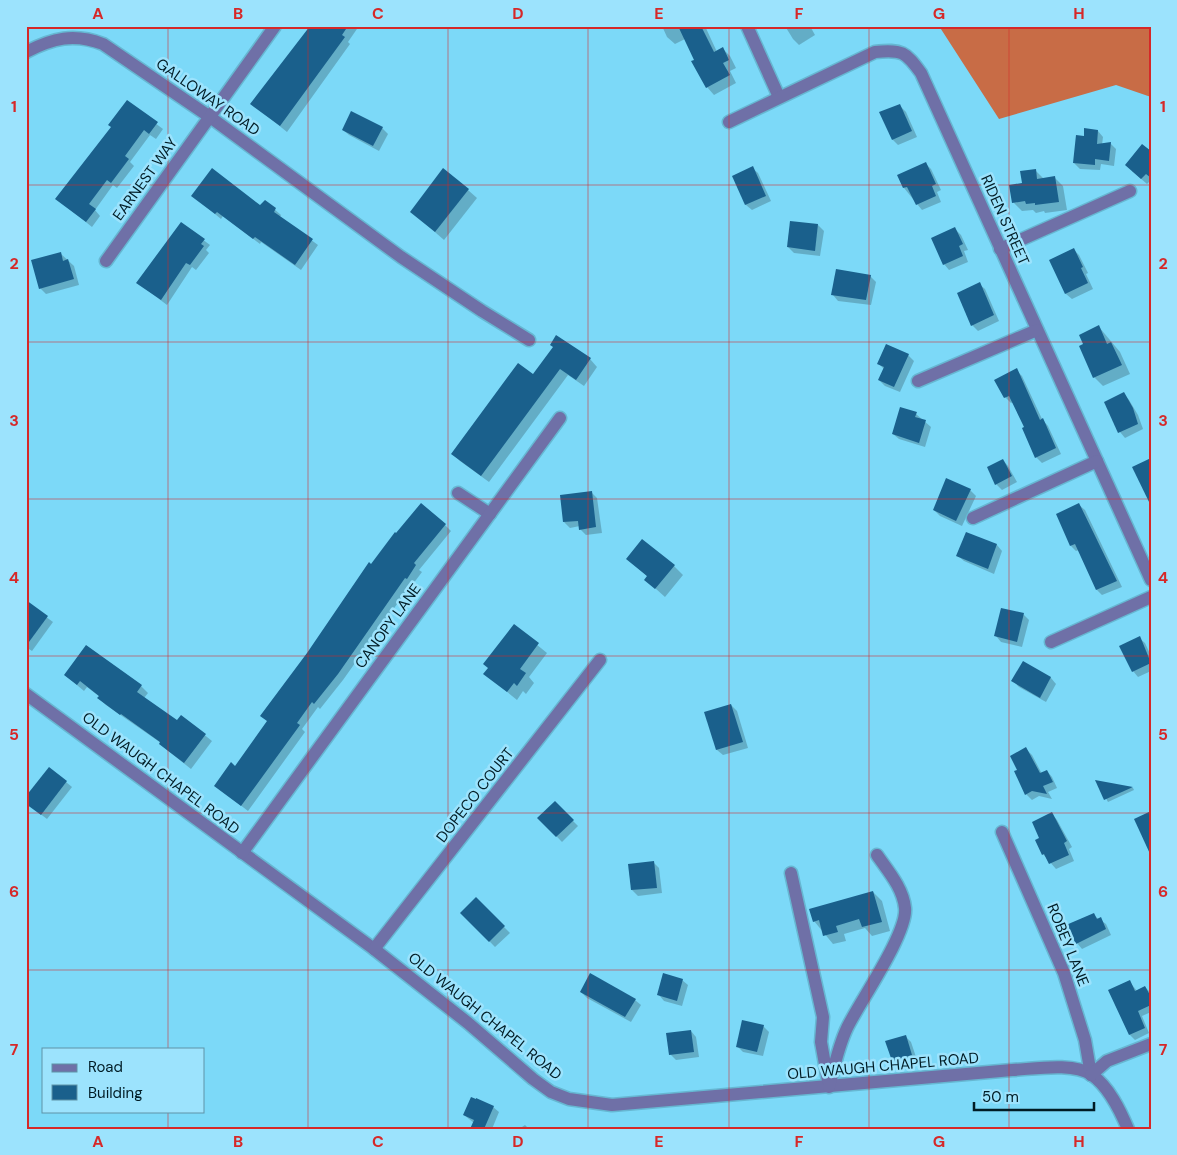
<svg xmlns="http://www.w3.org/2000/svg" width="1177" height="1155" viewBox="0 0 1177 1155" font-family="'DM Sans',sans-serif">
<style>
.forest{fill:#c86c46}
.shadow{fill:#0003}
.building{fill:#1a608c}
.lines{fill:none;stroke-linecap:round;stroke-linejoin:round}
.minor-casing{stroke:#66b7d2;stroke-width:15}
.minor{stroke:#6f70a7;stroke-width:12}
.grid{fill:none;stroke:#d62828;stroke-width:1;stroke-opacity:0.55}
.labels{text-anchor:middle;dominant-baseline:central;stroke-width:5;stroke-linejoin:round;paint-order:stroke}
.street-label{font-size:15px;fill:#001c25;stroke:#9ce3fd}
.neatline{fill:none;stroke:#d62828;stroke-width:2}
.grid-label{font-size:16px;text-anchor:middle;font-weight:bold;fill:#d62828}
</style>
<rect width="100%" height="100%" fill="#7cd9f8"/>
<path class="forest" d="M 939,26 L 1151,26 L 1151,97 L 1116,85 L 999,119 Z"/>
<g class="shadow">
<path d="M 311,26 L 359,26 L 348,42 L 350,44 L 287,132 L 252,104 Z"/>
<path d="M 662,26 L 705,26 L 717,52 L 723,49 L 730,56 L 736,68 L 730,71 L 736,83 L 714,95 L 707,87 L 685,39 L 675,44 L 667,37 Z"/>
<path d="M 785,26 L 810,26 L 815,35 L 799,45 L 793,39 Z"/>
<path d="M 127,102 L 163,129 L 156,139 L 150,135 L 130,162 L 134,166 L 117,188 L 113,185 L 95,210 L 100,216 L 92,227 L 57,199 L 112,128 Z"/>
<path d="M 900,106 L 906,112 L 917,137 L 898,145 L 893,140 Z"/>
<path d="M 352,113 L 382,128 L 388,134 L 379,151 L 349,135 L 343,130 Z"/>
<path d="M 1098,131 L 1103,137 L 1102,145 L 1110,143 L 1116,149 L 1114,166 L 1101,164 L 1100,170 L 1080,169 L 1074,163 L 1085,137 Z"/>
<path d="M 1151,152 L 1151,180 L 1147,184 L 1132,171 Z"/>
<path d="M 925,163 L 931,169 L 941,190 L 937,192 L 941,202 L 922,210 L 904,188 Z"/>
<path d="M 752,168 L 758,173 L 771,201 L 752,210 L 746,205 L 733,176 Z"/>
<path d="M 1035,170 L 1044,179 L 1054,177 L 1063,186 L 1067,210 L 1045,213 L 1044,211 L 1036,213 L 1033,210 L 1022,211 L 1013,202 L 1024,184 Z"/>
<path d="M 468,190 L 477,198 L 444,240 L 412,212 Z"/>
<path d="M 193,196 L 261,207 L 265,201 L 281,215 L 280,217 L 318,245 L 301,270 L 261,242 L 260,244 L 223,216 L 221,219 Z"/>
<path d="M 791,222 L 818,225 L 824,231 L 820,256 L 794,253 L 788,247 Z"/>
<path d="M 182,224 L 210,245 L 206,250 L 209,253 L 196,270 L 192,267 L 167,305 L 138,283 Z"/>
<path d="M 955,229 L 961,235 L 968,250 L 964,251 L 968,262 L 949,270 L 944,264 Z"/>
<path d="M 1073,249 L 1079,255 L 1088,273 L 1086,274 L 1093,289 L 1072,299 L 1066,294 L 1051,260 Z"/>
<path d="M 60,253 L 74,266 L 79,285 L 46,294 L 40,288 Z"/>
<path d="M 870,276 L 876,282 L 871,305 L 838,301 L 833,295 Z"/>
<path d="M 979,284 L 985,289 L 999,321 L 978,331 L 972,325 Z"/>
<path d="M 1099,327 L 1120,352 L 1130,374 L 1103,386 L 1094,377 L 1085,345 Z"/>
<path d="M 557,336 L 590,359 L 597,367 L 584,386 L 568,375 L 489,482 L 460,461 L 453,454 L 534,376 L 554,347 Z"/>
<path d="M 908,355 L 914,361 L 900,392 L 885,386 L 879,380 L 884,369 L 879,364 Z"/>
<path d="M 1016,370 L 1022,376 L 1042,419 L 1048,426 L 1061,454 L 1042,463 L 1036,457 L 1026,428 L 1013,402 L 1011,403 L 1005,397 Z"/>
<path d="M 1124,394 L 1129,400 L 1138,415 L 1143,429 L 1125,438 L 1120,432 Z"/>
<path d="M 916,414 L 931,427 L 925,447 L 899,439 L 893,434 Z"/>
<path d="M 1003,460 L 1008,466 L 1017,482 L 1002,490 L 996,484 Z"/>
<path d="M 970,490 L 976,496 L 962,526 L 940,516 L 934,510 Z"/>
<path d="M 592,493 L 597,498 L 602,533 L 586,535 L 580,529 L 580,526 L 570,528 L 564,522 Z"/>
<path d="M 1079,505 L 1085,510 L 1122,587 L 1102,595 L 1097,590 L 1079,550 L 1076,551 L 1071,546 Z"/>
<path d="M 445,525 L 451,531 L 419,570 L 422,572 L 413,584 L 412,583 L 343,680 L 320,709 L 318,707 L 302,729 L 305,732 L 248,811 L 222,791 L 236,767 L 268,722 L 372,565 Z"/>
<path d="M 966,533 L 997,545 L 1002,551 L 994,574 L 964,561 L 958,556 Z"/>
<path d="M 628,559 L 674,566 L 683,575 L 665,597 L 646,580 L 648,577 Z"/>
<path d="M 26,602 L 53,622 L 32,651 L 26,647 Z"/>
<path d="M 1023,614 L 1029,620 L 1022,647 L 1001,642 L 996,636 Z"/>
<path d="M 514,626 L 547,653 L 529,677 L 534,683 L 526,694 L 523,691 L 517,700 L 485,674 Z"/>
<path d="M 1139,638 L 1145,643 L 1151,656 L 1151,671 L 1138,677 L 1133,671 Z"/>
<path d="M 87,646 L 141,686 L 148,693 L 144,698 L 177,722 L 181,716 L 212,741 L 191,769 L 167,750 L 161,743 L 106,705 L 99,698 L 100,697 L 87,687 L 84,691 L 65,675 Z"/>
<path d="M 1024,663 L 1051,678 L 1056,684 L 1046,702 L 1019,687 L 1013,681 Z"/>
<path d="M 731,705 L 737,711 L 748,748 L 723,755 L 717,750 L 706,713 Z"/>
<path d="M 1026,749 L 1032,755 L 1042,774 L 1047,771 L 1052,777 L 1057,788 L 1048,792 L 1052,799 L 1039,796 L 1032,800 L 1026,794 L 1018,770 Z"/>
<path d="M 66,782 L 72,787 L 47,819 L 30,806 Z"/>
<path d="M 1097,782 L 1133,788 L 1134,790 L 1108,802 Z"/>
<path d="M 555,803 L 578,826 L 562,842 L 539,818 Z"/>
<path d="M 1052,814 L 1057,820 L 1072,847 L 1069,849 L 1074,861 L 1056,869 L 1043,854 L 1041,839 Z"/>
<path d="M 654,863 L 659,868 L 662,893 L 638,896 L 632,890 L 630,865 Z"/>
<path d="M 873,892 L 882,901 L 890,931 L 872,936 L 865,928 L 844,934 L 846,941 L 833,944 L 814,921 Z"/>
<path d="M 476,899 L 510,933 L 495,947 L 462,913 Z"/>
<path d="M 1093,915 L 1106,924 L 1111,935 L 1082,949 L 1077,943 Z"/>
<path d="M 682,980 L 688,985 L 682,1006 L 664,1001 L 659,995 Z"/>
<path d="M 1129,981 L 1137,991 L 1145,987 L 1151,993 L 1151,1012 L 1142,1016 L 1149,1033 L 1135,1040 L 1130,1035 L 1110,990 Z"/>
<path d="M 581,992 L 635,1000 L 641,1005 L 631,1022 L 587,998 Z"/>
<path d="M 763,1026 L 769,1032 L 763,1056 L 743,1052 L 737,1046 Z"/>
<path d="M 691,1031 L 696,1037 L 699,1057 L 676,1060 L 670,1054 Z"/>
<path d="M 905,1036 L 911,1042 L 917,1060 L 898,1066 L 893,1060 Z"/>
<path d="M 493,1107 L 499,1112 L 492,1129 L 474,1129 L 474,1123 L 464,1115 Z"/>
<path d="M 525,1125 L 529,1129 L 519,1129 Z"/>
</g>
<g class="building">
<path d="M 310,26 L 348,26 L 342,35 L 345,37 L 280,126 L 250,104 Z"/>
<path d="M 678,26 L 701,26 L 714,52 L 723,47 L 729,60 L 723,63 L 730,75 L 706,88 L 691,61 L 694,60 Z"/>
<path d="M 127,100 L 158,122 L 149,134 L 144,130 L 125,156 L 129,159 L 111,183 L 107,180 L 89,204 L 96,209 L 86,222 L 55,199 L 111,127 L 108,125 Z"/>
<path d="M 900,104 L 912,131 L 892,140 L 879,112 Z"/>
<path d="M 351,111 L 383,127 L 373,146 L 342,130 Z"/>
<path d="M 1084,128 L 1098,130 L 1097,144 L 1111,142 L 1109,161 L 1095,159 L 1095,165 L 1073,163 L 1076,135 L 1084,136 Z"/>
<path d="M 1142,144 L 1151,151 L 1151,178 L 1146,174 L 1141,179 L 1125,165 Z"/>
<path d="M 926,162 L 936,184 L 932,186 L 936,196 L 916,205 L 907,187 L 903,188 L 897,175 Z"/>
<path d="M 753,166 L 766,196 L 745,205 L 732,176 Z"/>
<path d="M 212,168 L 260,205 L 265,200 L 276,208 L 274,212 L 313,239 L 295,265 L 255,237 L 253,239 L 217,212 L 215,214 L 191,196 Z"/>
<path d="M 443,168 L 469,189 L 435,232 L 410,212 Z"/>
<path d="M 1036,169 L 1037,179 L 1055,176 L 1059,202 L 1035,205 L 1035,203 L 1026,204 L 1025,201 L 1012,203 L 1009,185 L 1022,183 L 1020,171 Z"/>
<path d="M 790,221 L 818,224 L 815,251 L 787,247 Z"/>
<path d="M 181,222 L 205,239 L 201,244 L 204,246 L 190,265 L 186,263 L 161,300 L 136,283 Z"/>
<path d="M 955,227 L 963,244 L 959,246 L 963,256 L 943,265 L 931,238 Z"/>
<path d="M 1074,248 L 1083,267 L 1081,268 L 1088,283 L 1065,294 L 1049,260 Z"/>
<path d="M 61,252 L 63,261 L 68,259 L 74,279 L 39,289 L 31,260 Z"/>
<path d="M 836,269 L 871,275 L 866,300 L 831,295 Z"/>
<path d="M 980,282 L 994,315 L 971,326 L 957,293 Z"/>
<path d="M 1099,325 L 1107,344 L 1111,342 L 1122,365 L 1093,378 L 1079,346 L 1083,344 L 1079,335 Z"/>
<path d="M 556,335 L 591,358 L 576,380 L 560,369 L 481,476 L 451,454 L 518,363 L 533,374 L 553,347 L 550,345 Z"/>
<path d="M 886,344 L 909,354 L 894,387 L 878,380 L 884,367 L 877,364 Z"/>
<path d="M 1017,368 L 1040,420 L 1043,418 L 1056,448 L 1035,458 L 1022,428 L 1024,427 L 1009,396 L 1004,398 L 994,380 Z"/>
<path d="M 1124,392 L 1133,408 L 1138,424 L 1118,433 L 1104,402 Z"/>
<path d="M 900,407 L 917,412 L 915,417 L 926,420 L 919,443 L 892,434 Z"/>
<path d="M 1151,458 L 1151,506 L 1132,467 Z"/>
<path d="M 1003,459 L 1012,476 L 995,485 L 987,467 Z"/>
<path d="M 946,478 L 971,489 L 956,521 L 933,510 Z"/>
<path d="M 592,491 L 596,527 L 579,530 L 578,521 L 563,522 L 560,495 Z"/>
<path d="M 421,503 L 446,524 L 414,563 L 416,565 L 407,579 L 405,578 L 338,674 L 314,704 L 312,702 L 297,723 L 300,725 L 241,806 L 214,786 L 231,762 L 235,766 L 267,721 L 260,716 L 307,653 L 369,562 L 371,564 L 395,532 L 396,533 Z"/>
<path d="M 1079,503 L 1117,581 L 1096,590 L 1075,544 L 1070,546 L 1056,514 Z"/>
<path d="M 966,532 L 997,544 L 988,569 L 956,556 Z"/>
<path d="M 642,539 L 675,565 L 655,589 L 644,580 L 647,576 L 626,559 Z"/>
<path d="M 26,600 L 48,616 L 26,646 Z"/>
<path d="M 1001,608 L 1024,613 L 1017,642 L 994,636 Z"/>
<path d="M 514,624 L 539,643 L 520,669 L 526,673 L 517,686 L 514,683 L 507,692 L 483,674 L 488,668 L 483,664 Z"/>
<path d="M 1140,636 L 1151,663 L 1132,672 L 1119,646 Z"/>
<path d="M 86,645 L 142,685 L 137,692 L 177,720 L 181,715 L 206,734 L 184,763 L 159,744 L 160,742 L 121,714 L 120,715 L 97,698 L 99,696 L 80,681 L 77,685 L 64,675 Z"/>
<path d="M 1023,661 L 1051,677 L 1040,698 L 1011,681 Z"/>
<path d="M 731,704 L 743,742 L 716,750 L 704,712 Z"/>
<path d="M 1026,747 L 1040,773 L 1047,770 L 1053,782 L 1043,786 L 1047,794 L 1032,791 L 1025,795 L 1014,771 L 1017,770 L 1010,756 Z"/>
<path d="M 49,767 L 67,781 L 41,815 L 26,804 L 26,796 Z"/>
<path d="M 1095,780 L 1133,787 L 1104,800 Z"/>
<path d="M 555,801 L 574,820 L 556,837 L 537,818 Z"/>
<path d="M 1151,811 L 1151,856 L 1134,819 Z"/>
<path d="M 1052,812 L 1067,841 L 1064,843 L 1069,855 L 1049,864 L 1044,854 L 1042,855 L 1035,840 L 1039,838 L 1032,822 Z"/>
<path d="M 654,861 L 657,888 L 631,890 L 628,864 Z"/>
<path d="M 873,891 L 882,922 L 862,927 L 859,919 L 836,926 L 838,932 L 823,936 L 819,920 L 813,922 L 809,909 Z"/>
<path d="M 476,897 L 505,926 L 489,942 L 460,913 Z"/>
<path d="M 1094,913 L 1097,919 L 1101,917 L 1106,929 L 1076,944 L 1066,925 Z"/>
<path d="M 590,973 L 636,999 L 625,1017 L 580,992 Z"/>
<path d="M 663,973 L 683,979 L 677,1001 L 657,995 Z"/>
<path d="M 1130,980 L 1135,991 L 1145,986 L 1151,997 L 1151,1005 L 1138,1011 L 1145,1028 L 1129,1035 L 1108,990 Z"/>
<path d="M 742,1020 L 764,1025 L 757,1052 L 736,1047 Z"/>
<path d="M 691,1030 L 694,1052 L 669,1055 L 666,1033 Z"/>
<path d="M 906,1035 L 912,1055 L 892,1061 L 885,1041 Z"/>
<path d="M 471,1097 L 476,1099 L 476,1098 L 494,1106 L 484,1129 L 470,1129 L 474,1120 L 463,1115 Z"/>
</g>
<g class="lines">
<g class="minor-casing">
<g id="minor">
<path d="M 747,26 L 779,97"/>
<path d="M 26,52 C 53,38 74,33 103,44 L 210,117 L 401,257 L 482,311 L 529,340"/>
<path d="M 729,122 L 875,52 C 902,49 906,52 921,73 L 1151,580"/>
<path d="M 1000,249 L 1130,191"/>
<path d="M 106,261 L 275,26"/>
<path d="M 918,381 L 1037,330"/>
<path d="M 458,493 L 490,514"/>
<path d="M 973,518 L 1097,461"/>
<path d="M 1051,642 L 1151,597"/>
<path d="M 26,694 L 374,949 L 468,1023 L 533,1079 L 551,1092 L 569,1099 L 612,1105 L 1012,1070 C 1034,1069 1073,1062 1092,1075 C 1109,1087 1120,1110 1128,1129"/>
<path d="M 1002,832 L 1064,973 L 1085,1040 L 1091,1075"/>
<path d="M 242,853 L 560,418"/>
<path d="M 791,873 L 823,1017 L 821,1042 L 828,1081"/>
<path d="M 374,949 L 600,660"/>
<path d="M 1091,1075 L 1107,1061 L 1151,1044"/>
<path d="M 829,1087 C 834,1068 838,1047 847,1028 C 859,1003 908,933 905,908 C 903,888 888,871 877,855"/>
</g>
</g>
<use href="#minor" class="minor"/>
</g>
<path class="grid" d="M 168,26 L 168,1049M 308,26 L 308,1129M 448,26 L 448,1129M 588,26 L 588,1129M 729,26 L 729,1129M 869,26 L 869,1129M 1009,26 L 1009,1129M 26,185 L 1151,185M 26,342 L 1151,342M 26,499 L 1151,499M 26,656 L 1151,656M 26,813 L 1151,813M 26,970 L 1151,970M 168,1111 L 168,1129"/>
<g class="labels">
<g class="street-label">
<text transform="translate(208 97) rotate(35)">GALLOWAY ROAD</text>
<text transform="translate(145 179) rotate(-54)">EARNEST WAY</text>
<text transform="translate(1005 220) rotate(66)">RIDEN STREET</text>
<text transform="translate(388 626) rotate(-54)">CANOPY LANE</text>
<text transform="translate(161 773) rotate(37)">OLD WAUGH CHAPEL ROAD</text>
<text transform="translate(475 795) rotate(-52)">DOPECO COURT</text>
<text transform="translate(1068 945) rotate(68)">ROBEY LANE</text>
<text transform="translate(485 1016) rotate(39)">OLD WAUGH CHAPEL ROAD</text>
<text transform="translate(883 1066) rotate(-5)">OLD WAUGH CHAPEL ROAD</text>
</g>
</g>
<rect width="1177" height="1155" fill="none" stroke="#9ce3fd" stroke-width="55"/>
<rect x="42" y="1048" width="162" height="65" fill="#9ce3fd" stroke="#5e93a7"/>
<rect x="52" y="1064" width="25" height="8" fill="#6f70a7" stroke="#5e93a7"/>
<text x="88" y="1072" font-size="15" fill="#001c25">Road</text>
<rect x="52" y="1085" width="25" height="15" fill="#1a608c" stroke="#5e93a7"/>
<text x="88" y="1098" font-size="15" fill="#001c25">Building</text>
<path d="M974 1102v8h120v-8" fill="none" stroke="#001c25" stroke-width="2.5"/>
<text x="982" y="1102" font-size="15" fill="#001c25" stroke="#9ce3fd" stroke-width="4" paint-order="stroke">50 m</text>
<rect x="28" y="28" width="1122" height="1100" class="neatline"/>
<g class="grid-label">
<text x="98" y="19">A</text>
<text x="238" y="19">B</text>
<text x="378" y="19">C</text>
<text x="518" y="19">D</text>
<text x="659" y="19">E</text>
<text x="799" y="19">F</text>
<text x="939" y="19">G</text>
<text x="1079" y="19">H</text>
<text x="14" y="112">1</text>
<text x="1163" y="112">1</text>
<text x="14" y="269">2</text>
<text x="1163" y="269">2</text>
<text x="14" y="426">3</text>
<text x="1163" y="426">3</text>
<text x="14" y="583">4</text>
<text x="1163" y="583">4</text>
<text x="14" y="740">5</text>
<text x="1163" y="740">5</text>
<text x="14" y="897">6</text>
<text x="1163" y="897">6</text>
<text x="14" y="1055">7</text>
<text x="1163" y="1055">7</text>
<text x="98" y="1147">A</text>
<text x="238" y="1147">B</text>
<text x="378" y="1147">C</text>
<text x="518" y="1147">D</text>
<text x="659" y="1147">E</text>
<text x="799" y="1147">F</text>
<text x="939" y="1147">G</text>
<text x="1079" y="1147">H</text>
</g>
</svg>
